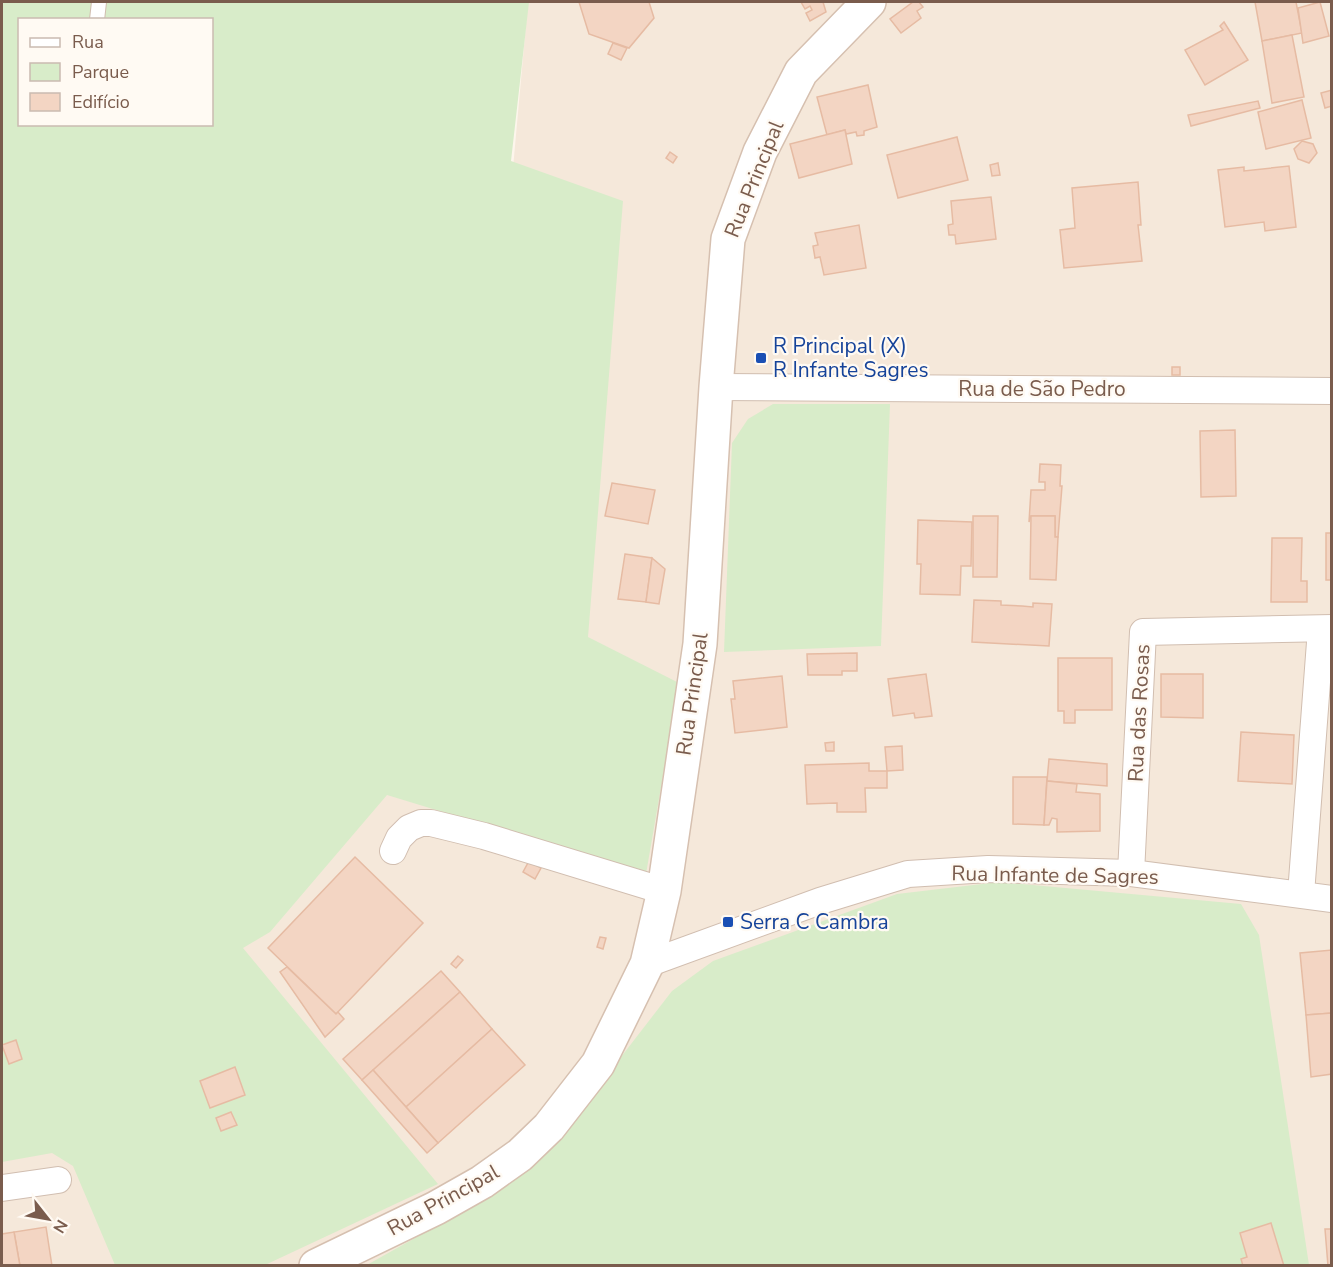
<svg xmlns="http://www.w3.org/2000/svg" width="1333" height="1267" viewBox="0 0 1333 1267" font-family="'Nunito Sans',sans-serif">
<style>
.residential{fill:#f5e8da}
.green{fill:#d8ecc9;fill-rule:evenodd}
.building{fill:#f3d5c3;stroke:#e6bba3;stroke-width:1.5}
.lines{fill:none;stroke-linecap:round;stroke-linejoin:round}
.lane-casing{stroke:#d1beb0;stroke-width:16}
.street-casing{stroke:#d1beb0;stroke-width:28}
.secondary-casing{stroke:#d6c0b0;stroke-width:36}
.lane{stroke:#fff;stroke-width:14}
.street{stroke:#fff;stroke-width:26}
.secondary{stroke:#fff;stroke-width:33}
.transit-dot{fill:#1a4fb4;stroke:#fffaf3;stroke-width:2}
.labels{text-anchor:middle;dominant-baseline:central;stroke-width:4.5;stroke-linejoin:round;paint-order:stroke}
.street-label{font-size:21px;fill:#7a5c4d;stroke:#fffaf3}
.transit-label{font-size:21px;fill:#164399;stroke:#fffaf3;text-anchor:start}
</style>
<rect width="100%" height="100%" fill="#fdf6ec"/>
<path class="residential" d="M 528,2 L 1331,2 L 1331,1265 L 2,1266 L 2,1030 L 486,467 Z"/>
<g class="green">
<path d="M 2,2 L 529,2 L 511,161 L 623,201 L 588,637 L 679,683 L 646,874 L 387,795 L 270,932 L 243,948 L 438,1184 L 265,1265 L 115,1265 L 73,1166 L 52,1153 L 2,1162 ZM 20,20 L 212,20 L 212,124 L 20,124 Z"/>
<path d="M 773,404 L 890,404 L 881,646 L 724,652 L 732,443 L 748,419 Z"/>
<path d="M 999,882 L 1241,904 L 1259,935 L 1309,1265 L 365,1266 L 499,1191 L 560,1136 L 672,991 L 713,961 L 897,894 Z"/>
</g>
<g class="building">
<path d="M 579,2 L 649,2 L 654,18 L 629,48 L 589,34 Z"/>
<path d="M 801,2 L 823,2 L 826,12 L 810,21 L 806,13 L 812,10 L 810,6 L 805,9 Z"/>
<path d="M 913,2 L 919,2 L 923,7 L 917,11 L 921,18 L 901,33 L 890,19 Z"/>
<path d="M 1255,2 L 1296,2 L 1302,33 L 1262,41 Z"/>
<path d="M 1320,2 L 1329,36 L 1303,43 L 1298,8 Z"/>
<path d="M 1224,22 L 1248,60 L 1205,85 L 1185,50 L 1223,30 L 1220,26 Z"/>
<path d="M 1292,35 L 1304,97 L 1272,103 L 1262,41 Z"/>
<path d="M 613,43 L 627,48 L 621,60 L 608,54 Z"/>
<path d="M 868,85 L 877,127 L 864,131 L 864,135 L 857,136 L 856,132 L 846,134 L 845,130 L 827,135 L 817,97 Z"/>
<path d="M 1332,90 L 1332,106 L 1325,108 L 1321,93 Z"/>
<path d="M 1302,100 L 1311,138 L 1266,149 L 1258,112 Z"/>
<path d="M 1258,101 L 1260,108 L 1191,126 L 1188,115 Z"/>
<path d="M 845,130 L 852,164 L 799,178 L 790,144 Z"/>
<path d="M 957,137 L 968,180 L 898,198 L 887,155 Z"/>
<path d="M 1302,141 L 1313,144 L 1317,153 L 1309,163 L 1298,159 L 1294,149 Z"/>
<path d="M 670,152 L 677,157 L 673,163 L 666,158 Z"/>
<path d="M 998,163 L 1000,175 L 992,176 L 990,165 Z"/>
<path d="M 1289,166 L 1296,227 L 1265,231 L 1264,222 L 1225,227 L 1218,170 L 1244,167 L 1244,171 Z"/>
<path d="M 1138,182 L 1141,225 L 1138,225 L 1142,261 L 1064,268 L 1060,230 L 1075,228 L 1072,188 Z"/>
<path d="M 991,197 L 996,239 L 956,244 L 955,235 L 949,235 L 948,225 L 953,224 L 951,201 Z"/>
<path d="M 859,225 L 866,268 L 824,275 L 820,257 L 815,258 L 813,246 L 818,245 L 815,233 Z"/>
<rect x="1172" y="367" width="8" height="8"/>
<path d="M 1235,430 L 1236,496 L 1201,497 L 1200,431 Z"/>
<path d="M 1040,464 L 1061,465 L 1060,486 L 1062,486 L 1058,537 L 1055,537 L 1055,516 L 1031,516 L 1029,522 L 1031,490 L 1045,490 L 1045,482 L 1039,482 Z"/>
<path d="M 612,483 L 655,490 L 648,524 L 605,516 Z"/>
<path d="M 973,516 L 998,516 L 997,577 L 973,577 Z"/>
<path d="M 1031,516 L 1055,516 L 1055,537 L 1058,537 L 1056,580 L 1030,579 Z"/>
<path d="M 918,520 L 972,522 L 971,566 L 961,566 L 960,595 L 920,594 L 921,564 L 917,564 Z"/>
<rect x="1326" y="533" width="6" height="47"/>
<path d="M 1272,538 L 1302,538 L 1301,581 L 1307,581 L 1307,602 L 1271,602 Z"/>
<path d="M 625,554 L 652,558 L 646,602 L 618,599 Z"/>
<path d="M 652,558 L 665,569 L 659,604 L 646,602 Z"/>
<path d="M 974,600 L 1001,601 L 1001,605 L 1022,606 L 1033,607 L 1033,603 L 1052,604 L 1049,646 L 972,642 Z"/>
<path d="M 857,653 L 857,671 L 842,671 L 842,675 L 808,675 L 807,654 Z"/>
<path d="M 1058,658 L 1112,658 L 1112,710 L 1075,710 L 1075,723 L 1064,723 L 1064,711 L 1058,711 Z"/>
<path d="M 926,674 L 932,716 L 915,718 L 914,713 L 893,716 L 888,679 Z"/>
<path d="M 1161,674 L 1203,674 L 1203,718 L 1161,717 Z"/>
<path d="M 782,676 L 787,727 L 735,733 L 731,699 L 735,699 L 733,681 Z"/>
<path d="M 1241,732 L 1294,735 L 1292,784 L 1238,781 Z"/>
<path d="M 834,742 L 834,751 L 826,751 L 825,743 Z"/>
<path d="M 902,746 L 903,770 L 887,771 L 885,747 Z"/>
<path d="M 1049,759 L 1107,764 L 1107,786 L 1047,781 Z"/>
<path d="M 869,763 L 869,771 L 887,771 L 887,788 L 865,788 L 866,812 L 837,812 L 837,803 L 807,804 L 805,765 Z"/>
<path d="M 1013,777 L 1047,777 L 1044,825 L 1013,824 Z"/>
<path d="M 1047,781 L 1077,784 L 1076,792 L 1100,794 L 1100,831 L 1057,832 L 1057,819 L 1052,818 L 1049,825 L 1044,825 Z"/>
<path d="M 355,857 L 423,923 L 336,1014 L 268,948 Z"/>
<path d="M 529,861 L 541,868 L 535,879 L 523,872 Z"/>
<path d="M 600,937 L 606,938 L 603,949 L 597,947 Z"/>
<path d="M 1332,950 L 1332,1013 L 1306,1015 L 1300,953 Z"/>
<path d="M 458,956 L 463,960 L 456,968 L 451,964 Z"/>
<path d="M 287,967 L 336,1014 L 338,1012 L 344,1019 L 325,1037 L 280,972 Z"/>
<path d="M 441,971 L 460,992 L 362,1080 L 343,1059 Z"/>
<path d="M 460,992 L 492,1029 L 406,1107 L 373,1070 Z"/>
<path d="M 1332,1013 L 1332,1074 L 1311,1077 L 1306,1015 Z"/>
<path d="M 492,1029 L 525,1065 L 438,1143 L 406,1107 Z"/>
<path d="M 16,1040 L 22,1059 L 9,1064 L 2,1045 Z"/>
<path d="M 235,1067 L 245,1095 L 210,1108 L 200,1081 Z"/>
<path d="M 373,1070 L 438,1143 L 427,1153 L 362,1080 Z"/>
<path d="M 231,1112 L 237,1125 L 221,1131 L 216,1118 Z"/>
<path d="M 1271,1223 L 1284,1266 L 1243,1266 L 1241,1259 L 1247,1257 L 1240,1233 Z"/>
<path d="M 46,1227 L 52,1266 L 20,1266 L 14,1232 Z"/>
<path d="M 1325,1229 L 1332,1229 L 1332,1266 L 1328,1266 Z"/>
<path d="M 14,1232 L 20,1266 L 2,1266 L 2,1234 Z"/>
</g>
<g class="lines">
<g class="lane-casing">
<path id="lane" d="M 97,20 L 99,2"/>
</g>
<g class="street-casing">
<g id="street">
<path d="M 716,387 L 1332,391"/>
<path d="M 393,851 L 399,838 L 409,828 L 421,823 L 431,823 L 484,836 L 664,891"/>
<path d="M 1131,873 L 1143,632 L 1332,628"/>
<path d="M 1301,894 L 1321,629"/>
<path d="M 647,964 L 820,901 L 908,874 L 988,869 L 1131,873 L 1332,899"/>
<path d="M 2,1188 L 58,1180"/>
</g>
</g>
<g class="secondary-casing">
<path id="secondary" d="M 316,1266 L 436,1208 L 482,1182 L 520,1155 L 549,1127 L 598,1064 L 647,964 L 664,891 L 700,644 L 716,387 L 728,239 L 760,152 L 801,72 L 869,2"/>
</g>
<use href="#lane" class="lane"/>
<use href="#street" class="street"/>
<use href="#secondary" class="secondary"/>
</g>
<g class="transit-dot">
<rect x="755" y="352" width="12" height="12" rx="3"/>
<rect x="722" y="916" width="12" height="12" rx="3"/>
</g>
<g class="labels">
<g class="street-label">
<text transform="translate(754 179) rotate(-68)">Rua Principal</text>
<text x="1042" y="389">Rua de São Pedro</text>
<text transform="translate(692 694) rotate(-82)">Rua Principal</text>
<text transform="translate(1139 713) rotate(-87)">Rua das Rosas</text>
<text transform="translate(1055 875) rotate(1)">Rua Infante de Sagres</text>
<text transform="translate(443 1200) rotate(-29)">Rua Principal</text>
</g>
<g class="transit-label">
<text x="773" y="346">R Principal (X)<tspan x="773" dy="24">R Infante Sagres</tspan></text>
<text x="740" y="922">Serra C Cambra</text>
</g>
</g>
<rect width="1333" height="1267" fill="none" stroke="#7a5c4d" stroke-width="6"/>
<rect x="18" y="18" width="195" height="108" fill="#fffaf3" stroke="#cabbb1" stroke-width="1.5"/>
<rect x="30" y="38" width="30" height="9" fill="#ffffff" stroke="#cabbb1" stroke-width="1.5"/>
<text x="72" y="48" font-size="18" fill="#7a5c4d">Rua</text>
<rect x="30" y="63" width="30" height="18" fill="#d8ecc9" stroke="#cabbb1" stroke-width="1.5"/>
<text x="72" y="78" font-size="18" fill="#7a5c4d">Parque</text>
<rect x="30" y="93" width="30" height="18" fill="#f3d5c3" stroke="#cabbb1" stroke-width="1.5"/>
<text x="72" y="108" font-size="18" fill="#7a5c4d">Edifício</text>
<g transform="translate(48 1219) rotate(121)" stroke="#fffaf3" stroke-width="4.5" paint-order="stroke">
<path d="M0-4.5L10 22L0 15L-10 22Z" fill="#7a5c4d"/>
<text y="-9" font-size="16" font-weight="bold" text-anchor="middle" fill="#7a5c4d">N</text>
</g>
</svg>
